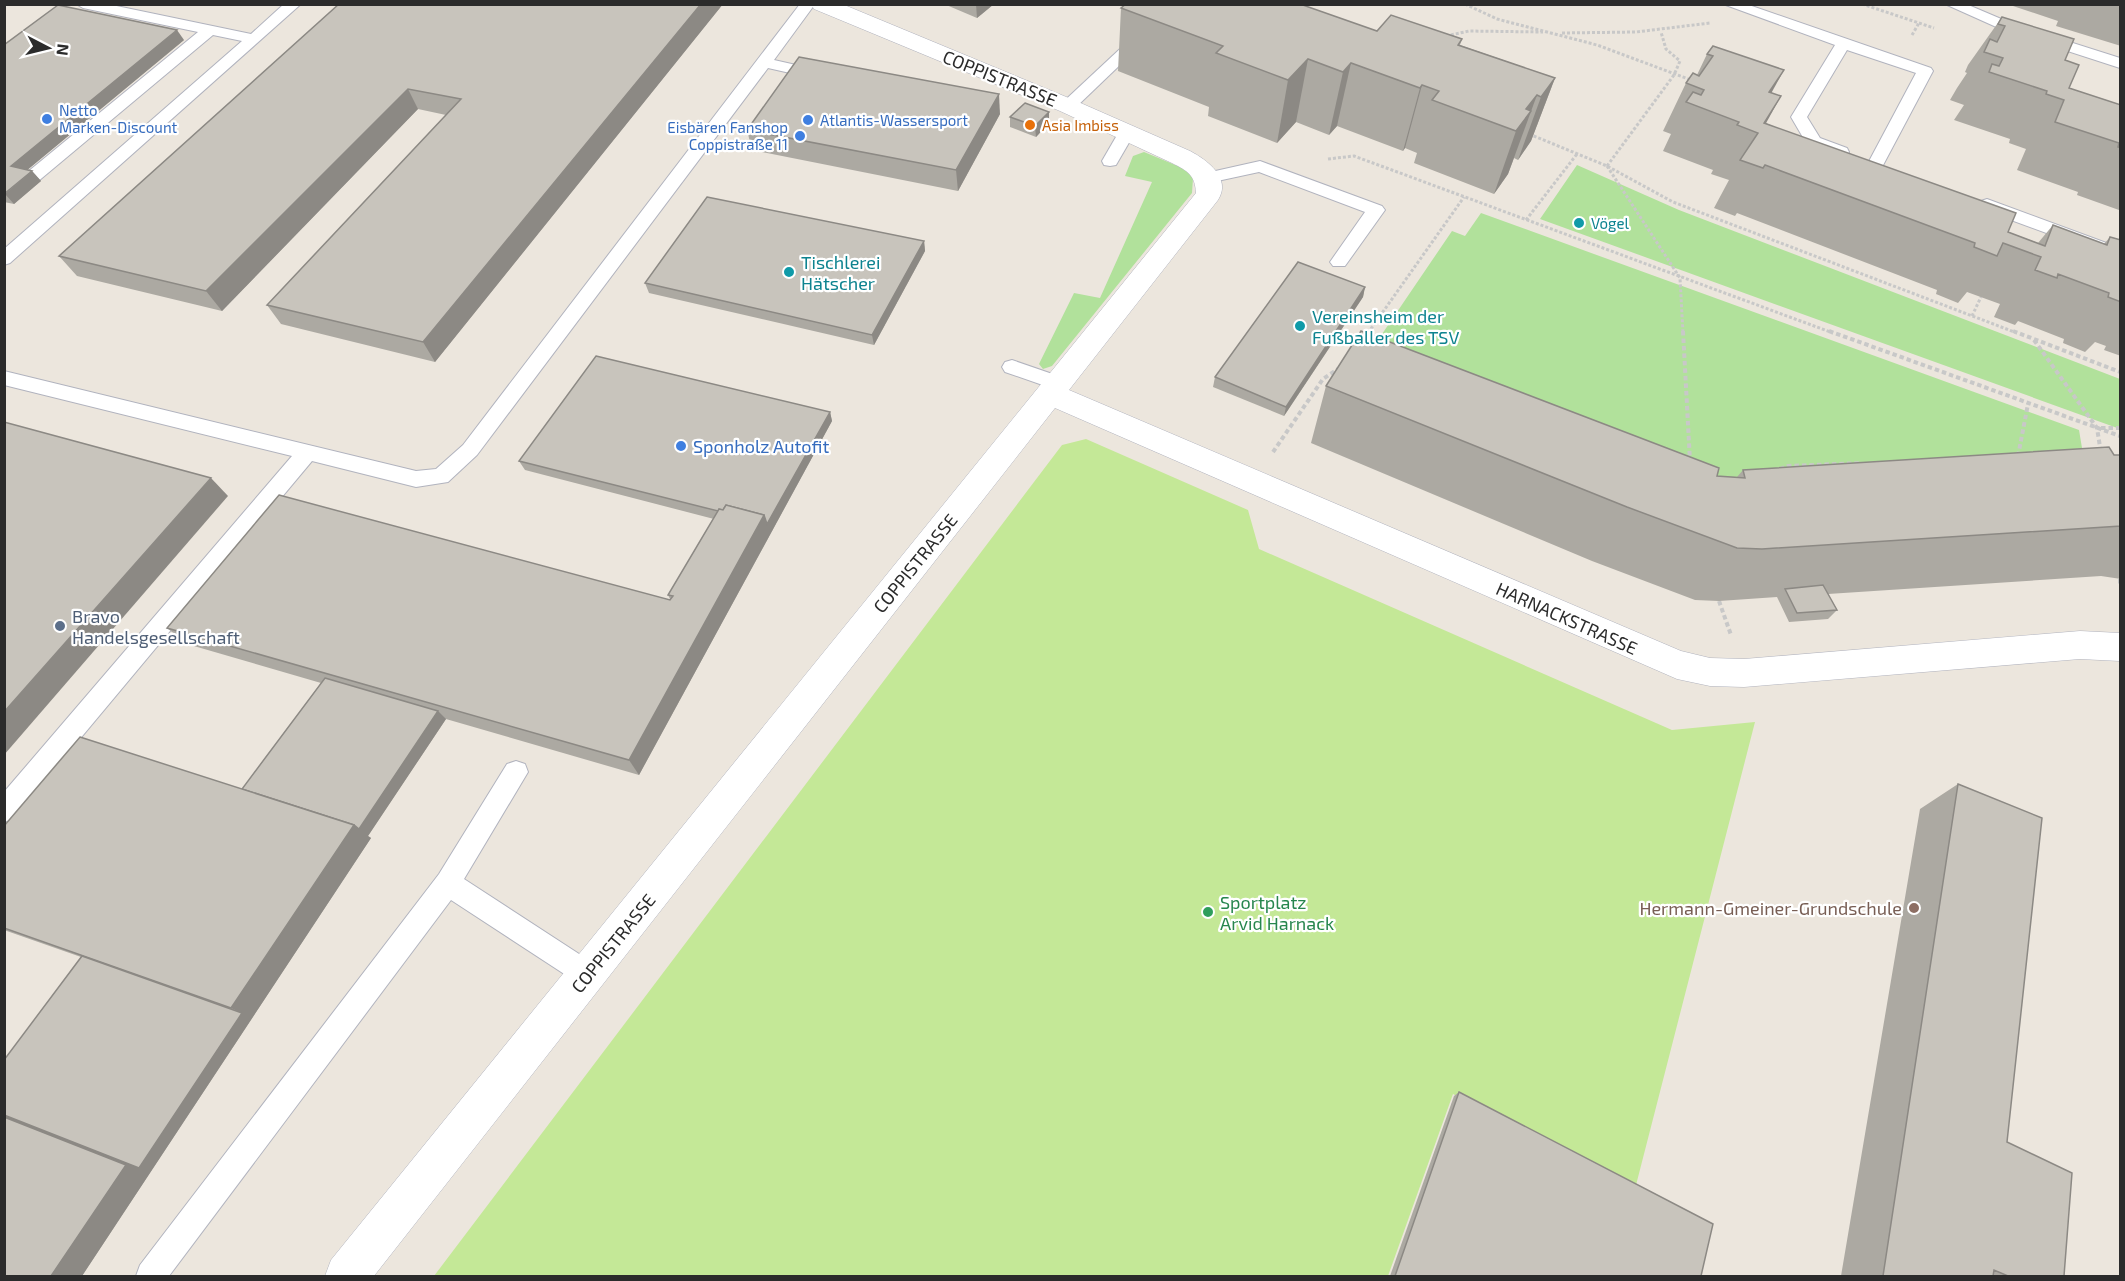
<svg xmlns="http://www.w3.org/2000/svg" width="2125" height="1281" viewBox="0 0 2125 1281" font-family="'Exo 2',sans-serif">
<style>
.green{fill:#b1e19b}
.pitch{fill:#c4e897}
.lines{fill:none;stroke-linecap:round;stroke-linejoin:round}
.service-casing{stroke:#b1b3be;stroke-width:2}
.minor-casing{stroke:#b1b3be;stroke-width:1}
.path-far1{stroke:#c8c8c8;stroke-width:3;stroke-dasharray:3 2;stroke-linecap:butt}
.path{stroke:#c8c8c8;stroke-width:4;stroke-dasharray:4.5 3;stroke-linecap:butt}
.service{fill:#fff;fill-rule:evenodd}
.minor{fill:#fff;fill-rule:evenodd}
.wall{fill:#aca9a2}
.shaded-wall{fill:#8c8984}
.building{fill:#c8c4bc;stroke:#8c8984;stroke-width:1.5}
.shop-dot{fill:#3f7fe0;stroke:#fff;stroke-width:2}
.food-dot{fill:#e8710a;stroke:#fff;stroke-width:2}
.culture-dot{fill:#0f9aa8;stroke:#fff;stroke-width:2}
.service-dot{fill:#5c6f8a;stroke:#fff;stroke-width:2}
.education-dot{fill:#8d6e63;stroke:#fff;stroke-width:2}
.leisure-dot{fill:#2e9e5b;stroke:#fff;stroke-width:2}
.labels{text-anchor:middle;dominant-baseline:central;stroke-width:4.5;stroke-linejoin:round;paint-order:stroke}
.far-shop-label{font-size:15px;fill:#366cbe;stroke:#fff;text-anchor:start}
.far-food-label{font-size:15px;fill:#c56008;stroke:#fff;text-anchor:start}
.far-culture-label{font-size:15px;fill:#0d838f;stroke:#fff;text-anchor:start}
.street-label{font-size:18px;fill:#2b2b2b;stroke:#fff}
.culture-label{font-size:18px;fill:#0d838f;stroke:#fff;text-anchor:start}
.shop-label{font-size:18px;fill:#366cbe;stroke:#fff;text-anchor:start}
.service-label{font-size:18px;fill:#4e5e75;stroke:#fff;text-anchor:start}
.leisure-label{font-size:18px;fill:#27864d;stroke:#fff;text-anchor:start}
.education-label{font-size:18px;fill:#785e54;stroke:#fff;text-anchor:end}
</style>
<rect width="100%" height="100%" fill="#ece6dd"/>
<g class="green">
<path d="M 1144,152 L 1185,169 L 1193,178 L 1192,193 L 1052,366 L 1043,369 L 1039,364 L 1074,293 L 1100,298 L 1152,182 L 1125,176 L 1133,156 Z"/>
<path d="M 1577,165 L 1679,210 L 2120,379 L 2120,429 L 1540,219 Z"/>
<path d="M 1481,213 L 2079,430 L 2084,460 L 1702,524 L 1344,390 L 1452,231 L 1465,236 Z"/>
</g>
<path class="pitch" d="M 1086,439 L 1248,510 L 1259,549 L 1672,730 L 1755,722 L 1635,1189 L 1453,1094 L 1388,1276 L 434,1276 L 1062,445 Z"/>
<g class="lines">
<g class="service-casing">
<g id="service">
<path d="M 76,4 L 107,4 L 251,34 L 284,4 L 301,4 L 10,263 L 4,265 L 4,249 L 242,41 L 213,35 L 36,183 L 24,183 L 21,179 L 24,175 L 198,32 L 83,8 Z"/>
<path d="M 800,4 L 815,4 L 774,60 L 827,72 L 829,75 L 827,78 L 821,80 L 768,68 L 477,455 L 448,482 L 416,487 L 312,461 L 13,819 L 4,822 L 4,792 L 292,456 L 4,385 L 4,371 L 416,471 L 436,469 L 463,445 Z"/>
<path d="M 1723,4 L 1746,4 L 1931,68 L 1933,71 L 1881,169 L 1869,169 L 1867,165 L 1916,73 L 1847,50 L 1807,117 L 1820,138 L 1847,148 L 1849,152 L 1847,156 L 1841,157 L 1808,146 L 1791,117 L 1835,45 Z"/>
<path d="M 1945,4 L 1966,4 L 2013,24 L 2120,58 L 2120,68 L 2003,30 Z"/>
<path d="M 1141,32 L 1149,37 L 1146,40 L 1074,109 L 1062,109 L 1060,106 L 1062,103 L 1136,34 Z"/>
<path d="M 1126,129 L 1134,134 L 1116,165 L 1110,166 L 1104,165 L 1102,161 L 1120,130 Z"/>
<path d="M 1260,161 L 1382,206 L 1385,210 L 1345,266 L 1333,266 L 1330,262 L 1365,212 L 1259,172 L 1208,183 L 1199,178 L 1202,174 Z"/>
<path d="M 1987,199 L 2120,248 L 2120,260 L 1981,209 L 1978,205 L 1981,201 Z"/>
<path d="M 1012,360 L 1064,378 L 1067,383 L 1064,388 L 1057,390 L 1005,372 L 1002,367 L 1005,362 Z"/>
<path d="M 516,761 L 525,764 L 528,772 L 464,879 L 596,965 L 600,974 L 596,983 L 587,987 L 578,983 L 451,900 L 169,1276 L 136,1276 L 140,1265 L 439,874 L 507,764 Z"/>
</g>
</g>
<g class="minor-casing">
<path id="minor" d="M 811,4 L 842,4 L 1076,101 L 1190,151 C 1207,160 1232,178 1218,200 L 1069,390 L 1681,651 L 1710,658 L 1744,659 L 2080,631 L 2120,633 L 2120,661 L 2080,659 L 1744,687 L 1710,686 L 1677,679 L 1055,408 L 374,1276 L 325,1276 L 331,1260 L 1196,193 C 1195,175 1188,171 1172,163 L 1060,111 L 814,9 Z"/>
</g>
<g class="path-far1">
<path d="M 1465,4 L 1497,19 L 1597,45 L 1691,80"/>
<path d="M 1862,4 L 1934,28"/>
<path d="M 1562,33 L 1636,32 L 1710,23"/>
<path d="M 1912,35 L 1919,23"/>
<path d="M 1446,36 L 1469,31 L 1543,32"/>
<path d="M 1529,134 L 1607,166 L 1673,202 L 2017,333"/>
<path d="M 1328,159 L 1354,156 L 1833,333"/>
<path d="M 1607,166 L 1680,278 L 1683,333"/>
<path d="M 1607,166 L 1674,75 L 1680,61 L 1666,49 L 1661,32"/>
<path d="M 1526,220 L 1577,154"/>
<path d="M 1972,316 L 1981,297"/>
<path d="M 1368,333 L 1464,197"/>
</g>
<g class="path">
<path d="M 1683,331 L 1690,461"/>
<path d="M 1829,331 L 2120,436"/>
<path d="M 2013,331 L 2120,372"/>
<path d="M 1366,336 L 1369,331"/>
<path d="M 2034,340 L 2097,428 L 2101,453"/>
<path d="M 2101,428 L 2120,428"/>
<path d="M 1273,452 L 1323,379 L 1338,369"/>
<path d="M 2018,456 L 2028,404"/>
<path d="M 1780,469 L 1788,466 L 1862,463"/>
<path d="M 2120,579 L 2120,586"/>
<path d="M 1719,601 L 1731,635"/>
</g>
<use href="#service" class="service"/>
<use href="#minor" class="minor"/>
</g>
<g class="wall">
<path d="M 339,4 L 723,4 L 435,362 L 281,324 L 267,305 L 446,115 L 418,109 L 222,311 L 77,276 L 59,256 Z"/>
<path d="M 944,4 L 994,4 L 977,18 Z"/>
<path d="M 2007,4 L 2121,4 L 2121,46 L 2056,26 L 2058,21 Z"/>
<path d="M 1121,8 L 1462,39 L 1460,45 L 1555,78 L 1531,141 L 1518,160 L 1514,158 L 1508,174 L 1494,194 L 1414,163 L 1417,153 L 1405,148 L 1403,151 L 1337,126 L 1329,135 L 1296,122 L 1277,143 L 1208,116 L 1209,107 L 1118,71 Z"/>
<path d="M 2002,17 L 2065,60 L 2069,88 L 2121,105 L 2121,208 L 2119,210 L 2077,195 L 2078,192 L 2017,170 L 2026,149 L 2009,143 L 2010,139 L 1954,120 L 1964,105 L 1950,100 L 1957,88 L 1967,73 L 1965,72 L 1968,65 Z"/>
<path d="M 184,40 L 27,170 L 32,171 L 41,181 L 14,204 L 4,202 L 4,45 Z"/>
<path d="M 1713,46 L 1772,93 L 1766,123 L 2008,232 L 2038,243 L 2053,225 L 2104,244 L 2110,237 L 2121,240 L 2121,356 L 2104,350 L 2106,346 L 2095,342 L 2085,352 L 2063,343 L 2064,339 L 2018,321 L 2015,325 L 1994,317 L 2000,304 L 1967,292 L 1958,303 L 1936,294 L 1937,290 L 1737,213 L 1735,216 L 1714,208 L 1729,180 L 1711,174 L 1713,170 L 1663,151 L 1671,134 L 1663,131 L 1686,83 L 1697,75 L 1707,54 Z"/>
<path d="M 1000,114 L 958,191 L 752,150 L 747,130 Z"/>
<path d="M 1010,117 L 1049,123 L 1036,137 L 1010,127 Z"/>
<path d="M 924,241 L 925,251 L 874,345 L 649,293 L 645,283 Z"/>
<path d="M 1365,287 L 1363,297 L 1284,416 L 1213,387 L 1215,377 Z"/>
<path d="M 1326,386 L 1717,476 L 1737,477 L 1743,470 L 2121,455 L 2121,579 L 2101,576 L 1828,594 L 1837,610 L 1828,619 L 1789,622 L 1777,597 L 1719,601 L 1695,600 L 1592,561 L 1311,443 Z"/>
<path d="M 830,412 L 832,421 L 639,775 L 446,719 L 368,836 L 371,838 L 82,1276 L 81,957 L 4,930 L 4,826 L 242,789 L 321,683 L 187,644 L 167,628 L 670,600 L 670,599 L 668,595 L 714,519 L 525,470 L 519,461 Z"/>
<path d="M 1958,784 L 2007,1142 L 2064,1276 L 1841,1276 L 1920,809 Z"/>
<path d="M 1459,1092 L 1701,1276 L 1390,1276 L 1454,1096 Z"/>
</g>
<g class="shaded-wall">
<path d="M 701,4 L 723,4 L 435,362 L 423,342 Z"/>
<path d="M 976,4 L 994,4 L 977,18 Z"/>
<path d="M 177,30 L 184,40 L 20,176 L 11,166 Z"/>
<path d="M 1308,59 L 1296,122 L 1277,143 L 1288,80 Z"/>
<path d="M 1351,63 L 1337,126 L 1329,135 L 1343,72 Z"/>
<path d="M 1784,70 L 1757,119 L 1769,92 Z"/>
<path d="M 1555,78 L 1531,141 L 1518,160 L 1541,97 Z"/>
<path d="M 1422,85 L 1405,148 L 1403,151 L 1420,88 Z"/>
<path d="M 408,89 L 418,109 L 222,311 L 206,291 Z"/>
<path d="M 999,94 L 1000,114 L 958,191 L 956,170 Z"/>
<path d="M 1537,95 L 1508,174 L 1494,194 L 1516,131 L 1526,109 Z"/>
<path d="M 1781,96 L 1754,145 L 1764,123 Z"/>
<path d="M 1049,112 L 1049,123 L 1036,137 L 1035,126 Z"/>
<path d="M 32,171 L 41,181 L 14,204 L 5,194 Z"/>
<path d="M 924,241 L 925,251 L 874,345 L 872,335 Z"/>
<path d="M 1365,287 L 1363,297 L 1284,416 L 1286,407 Z"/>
<path d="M 830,412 L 832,421 L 639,775 L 629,760 L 764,515 Z"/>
<path d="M 211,478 L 228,496 L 4,755 L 4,712 Z"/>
<path d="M 438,711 L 446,719 L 368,836 L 371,838 L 82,1276 L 51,1276 L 4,1117 L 4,1113 L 242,1013 L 231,1008 L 354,825 Z"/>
</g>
<g class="building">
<path d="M 339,4 L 701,4 L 423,342 L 267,305 L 461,99 L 408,89 L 206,291 L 59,256 Z"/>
<path d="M 1126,4 L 1300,4 L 1377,31 L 1391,15 L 1462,39 L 1458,45 L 1555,78 L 1541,97 L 1537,95 L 1526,109 L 1531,111 L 1516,131 L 1432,100 L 1439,91 L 1422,85 L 1420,88 L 1351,63 L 1343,72 L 1308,59 L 1288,80 L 1216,53 L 1223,46 L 1121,8 Z"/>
<path d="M 58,5 L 177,30 L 11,166 L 32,171 L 4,194 L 4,45 Z"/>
<path d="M 2002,17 L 2074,39 L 2065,60 L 2079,65 L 2069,88 L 2121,105 L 2121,148 L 2118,147 L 2119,143 L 2055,122 L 2064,100 L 2046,94 L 2047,91 L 1989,72 L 1992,64 L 1999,66 L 2003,58 L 1984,52 L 1990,39 L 1997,42 L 2005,26 L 1998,24 Z"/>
<path d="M 1713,46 L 1784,70 L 1769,92 L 1781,96 L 1764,123 L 2016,213 L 2008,232 L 2045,246 L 2053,225 L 2107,245 L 2110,237 L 2121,240 L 2121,302 L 2108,297 L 2109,293 L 2058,274 L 2057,278 L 2035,270 L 2041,257 L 2003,243 L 1997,256 L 1974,247 L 1975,243 L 1765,165 L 1763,168 L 1740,160 L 1758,133 L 1737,125 L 1739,122 L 1686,102 L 1693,92 L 1701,95 L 1704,90 L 1686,83 L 1693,73 L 1699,76 L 1713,56 L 1707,54 Z"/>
<path d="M 799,57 L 999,94 L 956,170 L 747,130 Z"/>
<path d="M 1025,103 L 1049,112 L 1035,126 L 1010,117 Z"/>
<path d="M 707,197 L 924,241 L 872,335 L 645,283 Z"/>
<path d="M 1298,262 L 1365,287 L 1286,407 L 1215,377 Z"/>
<path d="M 1361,331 L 1719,468 L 1717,476 L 1745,478 L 1743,470 L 2109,447 L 2114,455 L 2121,455 L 2121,526 L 1762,549 L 1737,548 L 1627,507 L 1326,386 Z"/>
<path d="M 596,356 L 830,412 L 767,524 L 764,515 L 726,505 L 723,510 L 719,509 L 718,511 L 519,461 Z"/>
<path d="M 4,422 L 211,478 L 4,712 Z"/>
<path d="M 279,495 L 670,600 L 673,596 L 668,595 L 719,509 L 723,510 L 726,505 L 764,515 L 629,760 L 167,628 Z"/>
<path d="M 1823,585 L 1837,610 L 1797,613 L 1785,589 Z"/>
<path d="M 325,678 L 438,711 L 359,829 L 354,825 L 242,789 Z"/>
<path d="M 80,737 L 354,825 L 231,1008 L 4,928 L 4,826 Z"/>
<path d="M 1958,784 L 2042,818 L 2007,1142 L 2072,1173 L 2064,1276 L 2008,1276 L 1994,1270 L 1993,1276 L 1883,1276 Z"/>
<path d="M 82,956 L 242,1013 L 139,1168 L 4,1115 L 4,1060 Z"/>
<path d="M 1459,1092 L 1713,1224 L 1701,1276 L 1395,1276 Z"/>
<path d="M 4,1117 L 126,1165 L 51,1276 L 4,1276 Z"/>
</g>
<g class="shop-dot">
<circle cx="47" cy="119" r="6"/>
<circle cx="808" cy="120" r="6"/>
<circle cx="800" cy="136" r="6"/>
<circle cx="681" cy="446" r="6"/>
</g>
<circle class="food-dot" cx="1030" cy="125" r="6"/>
<g class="culture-dot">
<circle cx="1579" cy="223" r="6"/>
<circle cx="789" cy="272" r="6"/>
<circle cx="1300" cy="326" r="6"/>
</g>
<circle class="service-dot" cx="60" cy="626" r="6"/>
<circle class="education-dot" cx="1914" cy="908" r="6"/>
<circle class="leisure-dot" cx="1208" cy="912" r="6"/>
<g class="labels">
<g class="far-shop-label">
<text x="59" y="110">Netto<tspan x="59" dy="17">Marken-Discount</tspan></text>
<text x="820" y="120">Atlantis-Wassersport</text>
<text x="788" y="127" text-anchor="end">Eisbären Fanshop<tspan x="788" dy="17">Coppistraße 11</tspan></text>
</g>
<g class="far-food-label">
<text x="1042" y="125">Asia Imbiss</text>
</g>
<g class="far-culture-label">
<text x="1591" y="223">Vögel</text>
</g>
<g class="street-label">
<text transform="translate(1000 78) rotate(22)">COPPISTRASSE</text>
<text transform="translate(915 563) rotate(-51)">COPPISTRASSE</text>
<text transform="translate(1567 618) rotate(24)">HARNACKSTRASSE</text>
<text transform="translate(613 943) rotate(-51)">COPPISTRASSE</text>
</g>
<g class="culture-label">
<text x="801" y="262">Tischlerei<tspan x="801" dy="21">Hätscher</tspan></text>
<text x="1312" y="316">Vereinsheim der<tspan x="1312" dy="21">Fußballer des TSV</tspan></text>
</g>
<g class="shop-label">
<text x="693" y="446">Sponholz Autofit</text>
</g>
<g class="service-label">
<text x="72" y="616">Bravo<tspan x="72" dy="21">Handelsgesellschaft</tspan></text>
</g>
<g class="leisure-label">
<text x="1220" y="902">Sportplatz<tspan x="1220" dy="21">Arvid Harnack</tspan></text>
</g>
<g class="education-label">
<text x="1902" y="908">Hermann-Gmeiner-Grundschule</text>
</g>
</g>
<rect width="2125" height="1281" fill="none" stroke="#2b2b2b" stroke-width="12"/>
<g transform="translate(48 48) rotate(97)" stroke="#ffffff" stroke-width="4.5" paint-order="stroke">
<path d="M0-4.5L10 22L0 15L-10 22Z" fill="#2b2b2b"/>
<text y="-9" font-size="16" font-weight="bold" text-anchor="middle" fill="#2b2b2b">N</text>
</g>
</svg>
